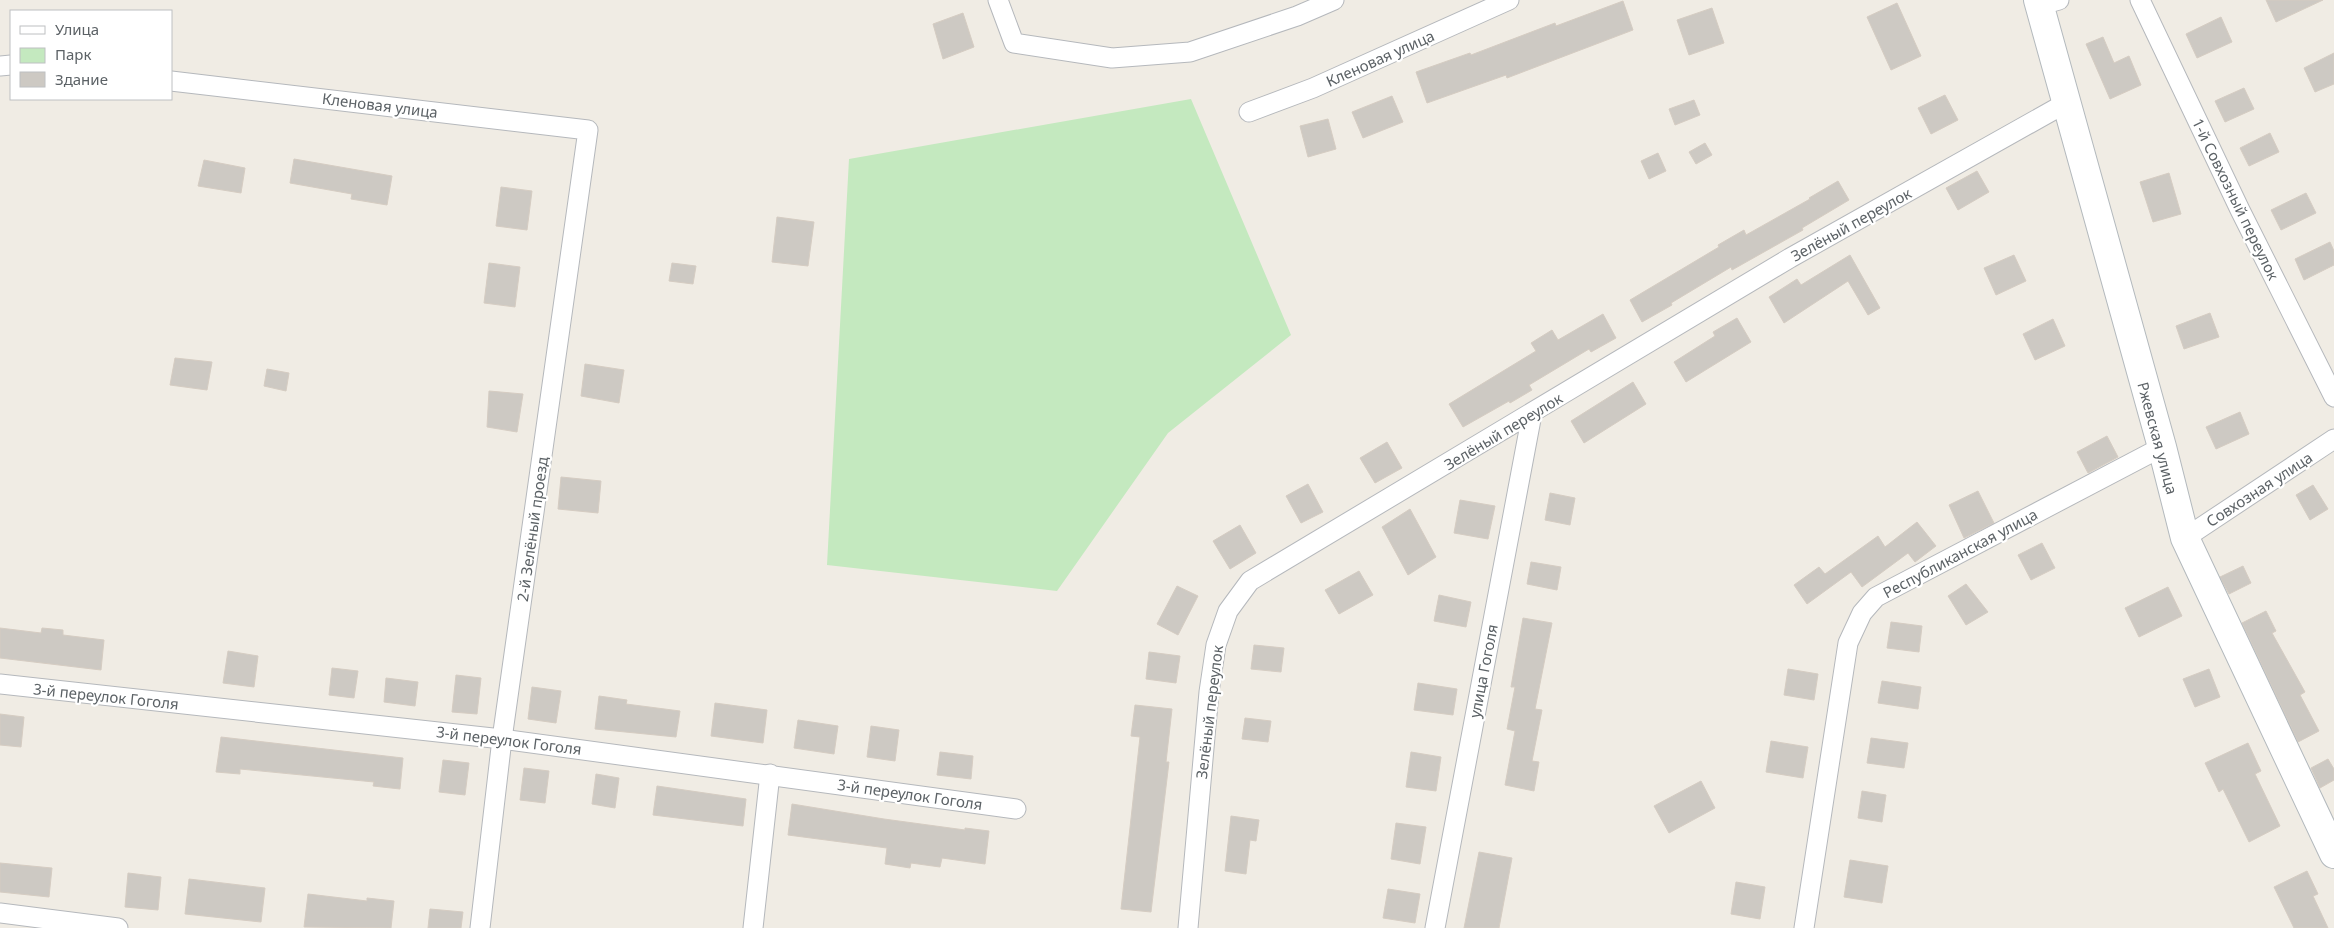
<svg xmlns="http://www.w3.org/2000/svg" width="2334" height="928" viewBox="0 0 2334 928" font-family="'Noto Sans',sans-serif">
<style>
.green{fill:#c4e9bf}
.building{fill:#cdc9c3;stroke:#d5ccc2}
.lines{fill:none;stroke-linecap:round;stroke-linejoin:round}
.minor-casing{stroke:#b5b8bc;stroke-width:21}
.secondary-casing{stroke:#b3b9bd;stroke-width:30}
.minor{stroke:#fff;stroke-width:19}
.secondary{stroke:#fff;stroke-width:28}
.labels{text-anchor:middle;dominant-baseline:central;stroke-width:4.5;stroke-linejoin:round;paint-order:stroke}
.street-label{font-size:15px;fill:#5c6266;stroke:#fff}
</style>
<rect width="100%" height="100%" fill="#f0ece4"/>
<path class="green" d="M 1191,99 L 1291,335 L 1168,433 L 1057,591 L 827,565 L 849,159 Z"/>
<g class="building">
<path d="M 2266,0 L 2323,0 L 2276,22 Z"/>
<path d="M 1623,1 L 1633,30 L 1507,78 L 1506,75 L 1427,103 L 1416,72 L 1470,53 L 1471,55 L 1555,23 L 1556,26 Z"/>
<path d="M 1897,3 L 1921,56 L 1891,70 L 1867,17 Z"/>
<path d="M 1712,8 L 1724,43 L 1689,55 L 1677,20 Z"/>
<path d="M 963,13 L 974,47 L 943,59 L 933,24 Z"/>
<path d="M 2221,17 L 2232,42 L 2197,58 L 2186,34 Z"/>
<path d="M 2103,37 L 2114,63 L 2129,56 L 2141,85 L 2110,99 L 2086,44 Z"/>
<path d="M 2334,53 L 2334,84 L 2315,92 L 2304,68 Z"/>
<path d="M 2244,88 L 2254,109 L 2225,122 L 2215,101 Z"/>
<path d="M 1945,95 L 1958,120 L 1931,134 L 1918,108 Z"/>
<path d="M 1392,96 L 1403,122 L 1363,138 L 1352,112 Z"/>
<path d="M 1694,100 L 1700,115 L 1675,125 L 1669,109 Z"/>
<path d="M 1328,119 L 1336,149 L 1308,157 L 1300,126 Z"/>
<path d="M 2270,133 L 2279,152 L 2249,166 L 2240,148 Z"/>
<path d="M 1705,143 L 1712,155 L 1696,164 L 1689,152 Z"/>
<path d="M 1658,153 L 1666,171 L 1649,179 L 1641,161 Z"/>
<path d="M 294,159 L 392,176 L 387,205 L 351,199 L 352,194 L 290,183 Z"/>
<path d="M 204,160 L 245,168 L 241,193 L 198,186 Z"/>
<path d="M 1977,171 L 1989,192 L 1958,210 L 1946,188 Z"/>
<path d="M 2169,173 L 2181,214 L 2153,222 L 2140,182 Z"/>
<path d="M 1838,181 L 1849,200 L 1802,228 L 1803,230 L 1732,270 L 1731,267 L 1671,303 L 1672,305 L 1642,322 L 1630,300 L 1719,247 L 1718,245 L 1744,230 L 1746,235 L 1810,199 L 1809,198 Z"/>
<path d="M 501,187 L 532,191 L 527,230 L 496,226 Z"/>
<path d="M 2306,193 L 2316,213 L 2281,230 L 2271,210 Z"/>
<path d="M 777,217 L 814,222 L 808,266 L 772,262 Z"/>
<path d="M 2330,242 L 2334,251 L 2334,265 L 2304,280 L 2295,259 Z"/>
<path d="M 1850,255 L 1880,308 L 1868,315 L 1848,281 L 1784,323 L 1769,297 L 1797,279 L 1801,285 Z"/>
<path d="M 2014,255 L 2026,281 L 1996,295 L 1984,268 Z"/>
<path d="M 489,263 L 520,267 L 515,307 L 484,303 Z"/>
<path d="M 672,263 L 696,266 L 693,284 L 669,281 Z"/>
<path d="M 2210,313 L 2219,337 L 2184,349 L 2176,326 Z"/>
<path d="M 1603,314 L 1616,338 L 1591,352 L 1589,349 L 1529,385 L 1532,390 L 1510,403 L 1509,401 L 1463,427 L 1449,404 L 1536,351 L 1531,343 L 1552,330 L 1558,340 Z"/>
<path d="M 1737,318 L 1751,342 L 1686,382 L 1674,362 L 1715,336 L 1713,332 Z"/>
<path d="M 2053,319 L 2065,346 L 2035,360 L 2023,334 Z"/>
<path d="M 175,358 L 212,362 L 207,390 L 170,385 Z"/>
<path d="M 585,364 L 624,370 L 619,403 L 581,396 Z"/>
<path d="M 267,369 L 289,373 L 286,391 L 264,386 Z"/>
<path d="M 1633,382 L 1646,404 L 1584,443 L 1571,421 Z"/>
<path d="M 489,391 L 523,394 L 517,432 L 487,427 Z"/>
<path d="M 2240,412 L 2249,434 L 2216,449 L 2206,427 Z"/>
<path d="M 2107,436 L 2118,457 L 2088,473 L 2077,452 Z"/>
<path d="M 1387,442 L 1402,468 L 1375,483 L 1360,458 Z"/>
<path d="M 561,477 L 601,481 L 598,513 L 558,509 Z"/>
<path d="M 1308,484 L 1323,512 L 1301,523 L 1286,496 Z"/>
<path d="M 2313,485 L 2328,509 L 2310,520 L 2296,495 Z"/>
<path d="M 1978,491 L 1994,523 L 1964,538 L 1949,505 Z"/>
<path d="M 1550,493 L 1575,498 L 1570,525 L 1545,520 Z"/>
<path d="M 1460,500 L 1495,506 L 1488,539 L 1454,533 Z"/>
<path d="M 1410,509 L 1436,557 L 1408,575 L 1382,527 Z"/>
<path d="M 1917,522 L 1936,546 L 1915,562 L 1908,553 L 1862,587 L 1851,572 L 1807,604 L 1794,585 L 1819,567 L 1825,574 L 1878,536 L 1885,547 Z"/>
<path d="M 1240,525 L 1256,553 L 1230,569 L 1213,541 Z"/>
<path d="M 2042,543 L 2055,568 L 2031,580 L 2018,555 Z"/>
<path d="M 1531,562 L 1561,567 L 1557,590 L 1527,584 Z"/>
<path d="M 2243,566 L 2251,583 L 2229,594 L 2220,577 Z"/>
<path d="M 1359,571 L 1373,595 L 1339,614 L 1325,590 Z"/>
<path d="M 1966,584 L 1988,612 L 1966,625 L 1948,596 Z"/>
<path d="M 1177,586 L 1198,596 L 1178,635 L 1157,624 Z"/>
<path d="M 2168,587 L 2182,616 L 2139,637 L 2125,608 Z"/>
<path d="M 1439,595 L 1471,602 L 1466,627 L 1434,621 Z"/>
<path d="M 2266,611 L 2276,631 L 2272,633 L 2305,692 L 2300,695 L 2319,731 L 2298,742 L 2242,623 Z"/>
<path d="M 1523,618 L 1552,623 L 1535,709 L 1542,710 L 1532,761 L 1539,762 L 1534,791 L 1505,785 L 1515,731 L 1507,729 L 1515,687 L 1511,687 Z"/>
<path d="M 1891,622 L 1922,626 L 1919,652 L 1887,648 Z"/>
<path d="M 0,628 L 41,633 L 42,628 L 63,630 L 63,635 L 104,640 L 101,670 L 0,658 Z"/>
<path d="M 1254,645 L 1284,648 L 1281,672 L 1251,669 Z"/>
<path d="M 228,651 L 258,656 L 254,687 L 223,683 Z"/>
<path d="M 1149,652 L 1180,656 L 1176,683 L 1146,679 Z"/>
<path d="M 332,668 L 358,671 L 354,698 L 329,695 Z"/>
<path d="M 1788,669 L 1818,674 L 1814,700 L 1784,695 Z"/>
<path d="M 2209,669 L 2220,697 L 2195,707 L 2183,679 Z"/>
<path d="M 456,675 L 481,678 L 477,714 L 452,712 Z"/>
<path d="M 386,678 L 418,682 L 415,706 L 384,702 Z"/>
<path d="M 1882,681 L 1921,687 L 1918,709 L 1878,703 Z"/>
<path d="M 1418,683 L 1457,689 L 1453,715 L 1414,710 Z"/>
<path d="M 532,687 L 561,691 L 556,723 L 528,719 Z"/>
<path d="M 599,696 L 627,700 L 626,704 L 680,711 L 676,737 L 595,729 Z"/>
<path d="M 715,703 L 767,710 L 763,743 L 711,736 Z"/>
<path d="M 1135,705 L 1172,709 L 1166,762 L 1169,762 L 1151,912 L 1121,909 L 1140,737 L 1131,736 Z"/>
<path d="M 0,714 L 24,717 L 21,747 L 0,745 Z"/>
<path d="M 1245,718 L 1271,721 L 1268,742 L 1242,739 Z"/>
<path d="M 798,720 L 838,726 L 834,754 L 794,748 Z"/>
<path d="M 871,726 L 899,730 L 895,761 L 867,757 Z"/>
<path d="M 221,737 L 403,758 L 400,789 L 373,786 L 374,782 L 240,769 L 240,774 L 216,772 Z"/>
<path d="M 1871,738 L 1908,743 L 1904,768 L 1867,763 Z"/>
<path d="M 1771,741 L 1808,747 L 1803,778 L 1766,772 Z"/>
<path d="M 2248,743 L 2261,771 L 2255,774 L 2280,826 L 2249,842 L 2223,789 L 2219,792 L 2205,763 Z"/>
<path d="M 940,752 L 973,756 L 971,779 L 937,775 Z"/>
<path d="M 1411,752 L 1441,757 L 1436,791 L 1406,787 Z"/>
<path d="M 2328,759 L 2334,769 L 2334,780 L 2320,788 L 2311,768 Z"/>
<path d="M 443,760 L 469,763 L 465,795 L 439,792 Z"/>
<path d="M 524,768 L 549,771 L 545,803 L 520,800 Z"/>
<path d="M 596,774 L 619,778 L 615,808 L 592,804 Z"/>
<path d="M 1701,781 L 1715,808 L 1669,833 L 1654,806 Z"/>
<path d="M 657,786 L 746,799 L 743,826 L 653,815 Z"/>
<path d="M 1862,791 L 1886,795 L 1882,822 L 1858,818 Z"/>
<path d="M 792,804 L 884,819 L 965,830 L 965,828 L 989,831 L 985,864 L 942,858 L 940,867 L 911,863 L 910,868 L 885,864 L 887,848 L 788,835 Z"/>
<path d="M 1231,816 L 1259,820 L 1256,841 L 1250,840 L 1246,874 L 1225,871 Z"/>
<path d="M 1396,823 L 1426,827 L 1420,864 L 1391,859 Z"/>
<path d="M 1479,852 L 1512,858 L 1499,928 L 1464,928 Z"/>
<path d="M 1850,860 L 1888,866 L 1882,903 L 1844,897 Z"/>
<path d="M 0,863 L 52,868 L 49,897 L 0,892 Z"/>
<path d="M 2307,871 L 2318,894 L 2313,896 L 2328,928 L 2294,928 L 2274,887 Z"/>
<path d="M 128,873 L 161,877 L 158,910 L 125,907 Z"/>
<path d="M 189,879 L 265,888 L 261,922 L 185,914 Z"/>
<path d="M 1736,882 L 1765,887 L 1760,919 L 1731,914 Z"/>
<path d="M 1388,889 L 1420,894 L 1415,923 L 1383,918 Z"/>
<path d="M 308,894 L 367,901 L 367,898 L 394,901 L 391,928 L 304,927 Z"/>
<path d="M 430,909 L 463,912 L 461,928 L 428,928 Z"/>
</g>
<g class="lines">
<g class="minor-casing">
<g id="minor">
<path d="M 998,0 L 1014,43 L 1112,58 L 1190,52 L 1297,16 L 1334,0"/>
<path d="M 2140,0 L 2240,210 L 2334,397"/>
<path d="M 2041,5 L 2059,0"/>
<path d="M 0,66 L 11,65"/>
<path d="M 171,81 L 588,130 L 502,739 L 480,928"/>
<path d="M 1249,112 L 1313,88 L 1509,0"/>
<path d="M 2185,538 L 2334,439"/>
<path d="M 0,684 L 502,739 L 1016,809"/>
<path d="M 0,913 L 118,928"/>
<path d="M 753,928 L 770,774"/>
<path d="M 1188,928 L 1209,692 L 1216,645 L 1228,611 L 1250,581 L 1790,258 L 2066,103"/>
<path d="M 1435,928 L 1532,414"/>
<path d="M 1804,928 L 1848,643 L 1862,613 L 1876,597 L 2162,447"/>
</g>
</g>
<g class="secondary-casing">
<path id="secondary" d="M 2038,0 L 2162,447 L 2185,538 L 2334,854"/>
</g>
<use href="#minor" class="minor"/>
<use href="#secondary" class="secondary"/>
</g>
<g class="labels">
<g class="street-label">
<text transform="translate(1380 58) rotate(-24)">Кленовая улица</text>
<text transform="translate(380 105) rotate(7)">Кленовая улица</text>
<text transform="translate(2236 199) rotate(64)">1-й Совхозный переулок</text>
<text transform="translate(1851 224) rotate(-29)">Зелёный переулок</text>
<text transform="translate(1503 431) rotate(-31)">Зелёный переулок</text>
<text transform="translate(2158 438) rotate(75)">Ржевская улица</text>
<text transform="translate(2259 489) rotate(-33)">Совхозная улица</text>
<text transform="translate(532 529) rotate(-82)">2-й Зелёный проезд</text>
<text transform="translate(1960 553) rotate(-28)">Республиканская улица</text>
<text transform="translate(1483 671) rotate(-79)">улица Гоголя</text>
<text transform="translate(106 696) rotate(6)">3-й переулок Гоголя</text>
<text transform="translate(1209 712) rotate(-83)">Зелёный переулок</text>
<text transform="translate(509 740) rotate(7)">3-й переулок Гоголя</text>
<text transform="translate(910 794) rotate(8)">3-й переулок Гоголя</text>
</g>
</g>
<rect x="10" y="10" width="162" height="90" fill="#ffffff" stroke="#bec0c2"/>
<rect x="20" y="26" width="25" height="8" fill="#ffffff" stroke="#bec0c2"/>
<text x="55" y="35" font-size="15" fill="#5c6266">Улица</text>
<rect x="20" y="48" width="25" height="15" fill="#c4e9bf" stroke="#bec0c2"/>
<text x="55" y="60" font-size="15" fill="#5c6266">Парк</text>
<rect x="20" y="72" width="25" height="15" fill="#cdc9c3" stroke="#bec0c2"/>
<text x="55" y="85" font-size="15" fill="#5c6266">Здание</text>
</svg>
